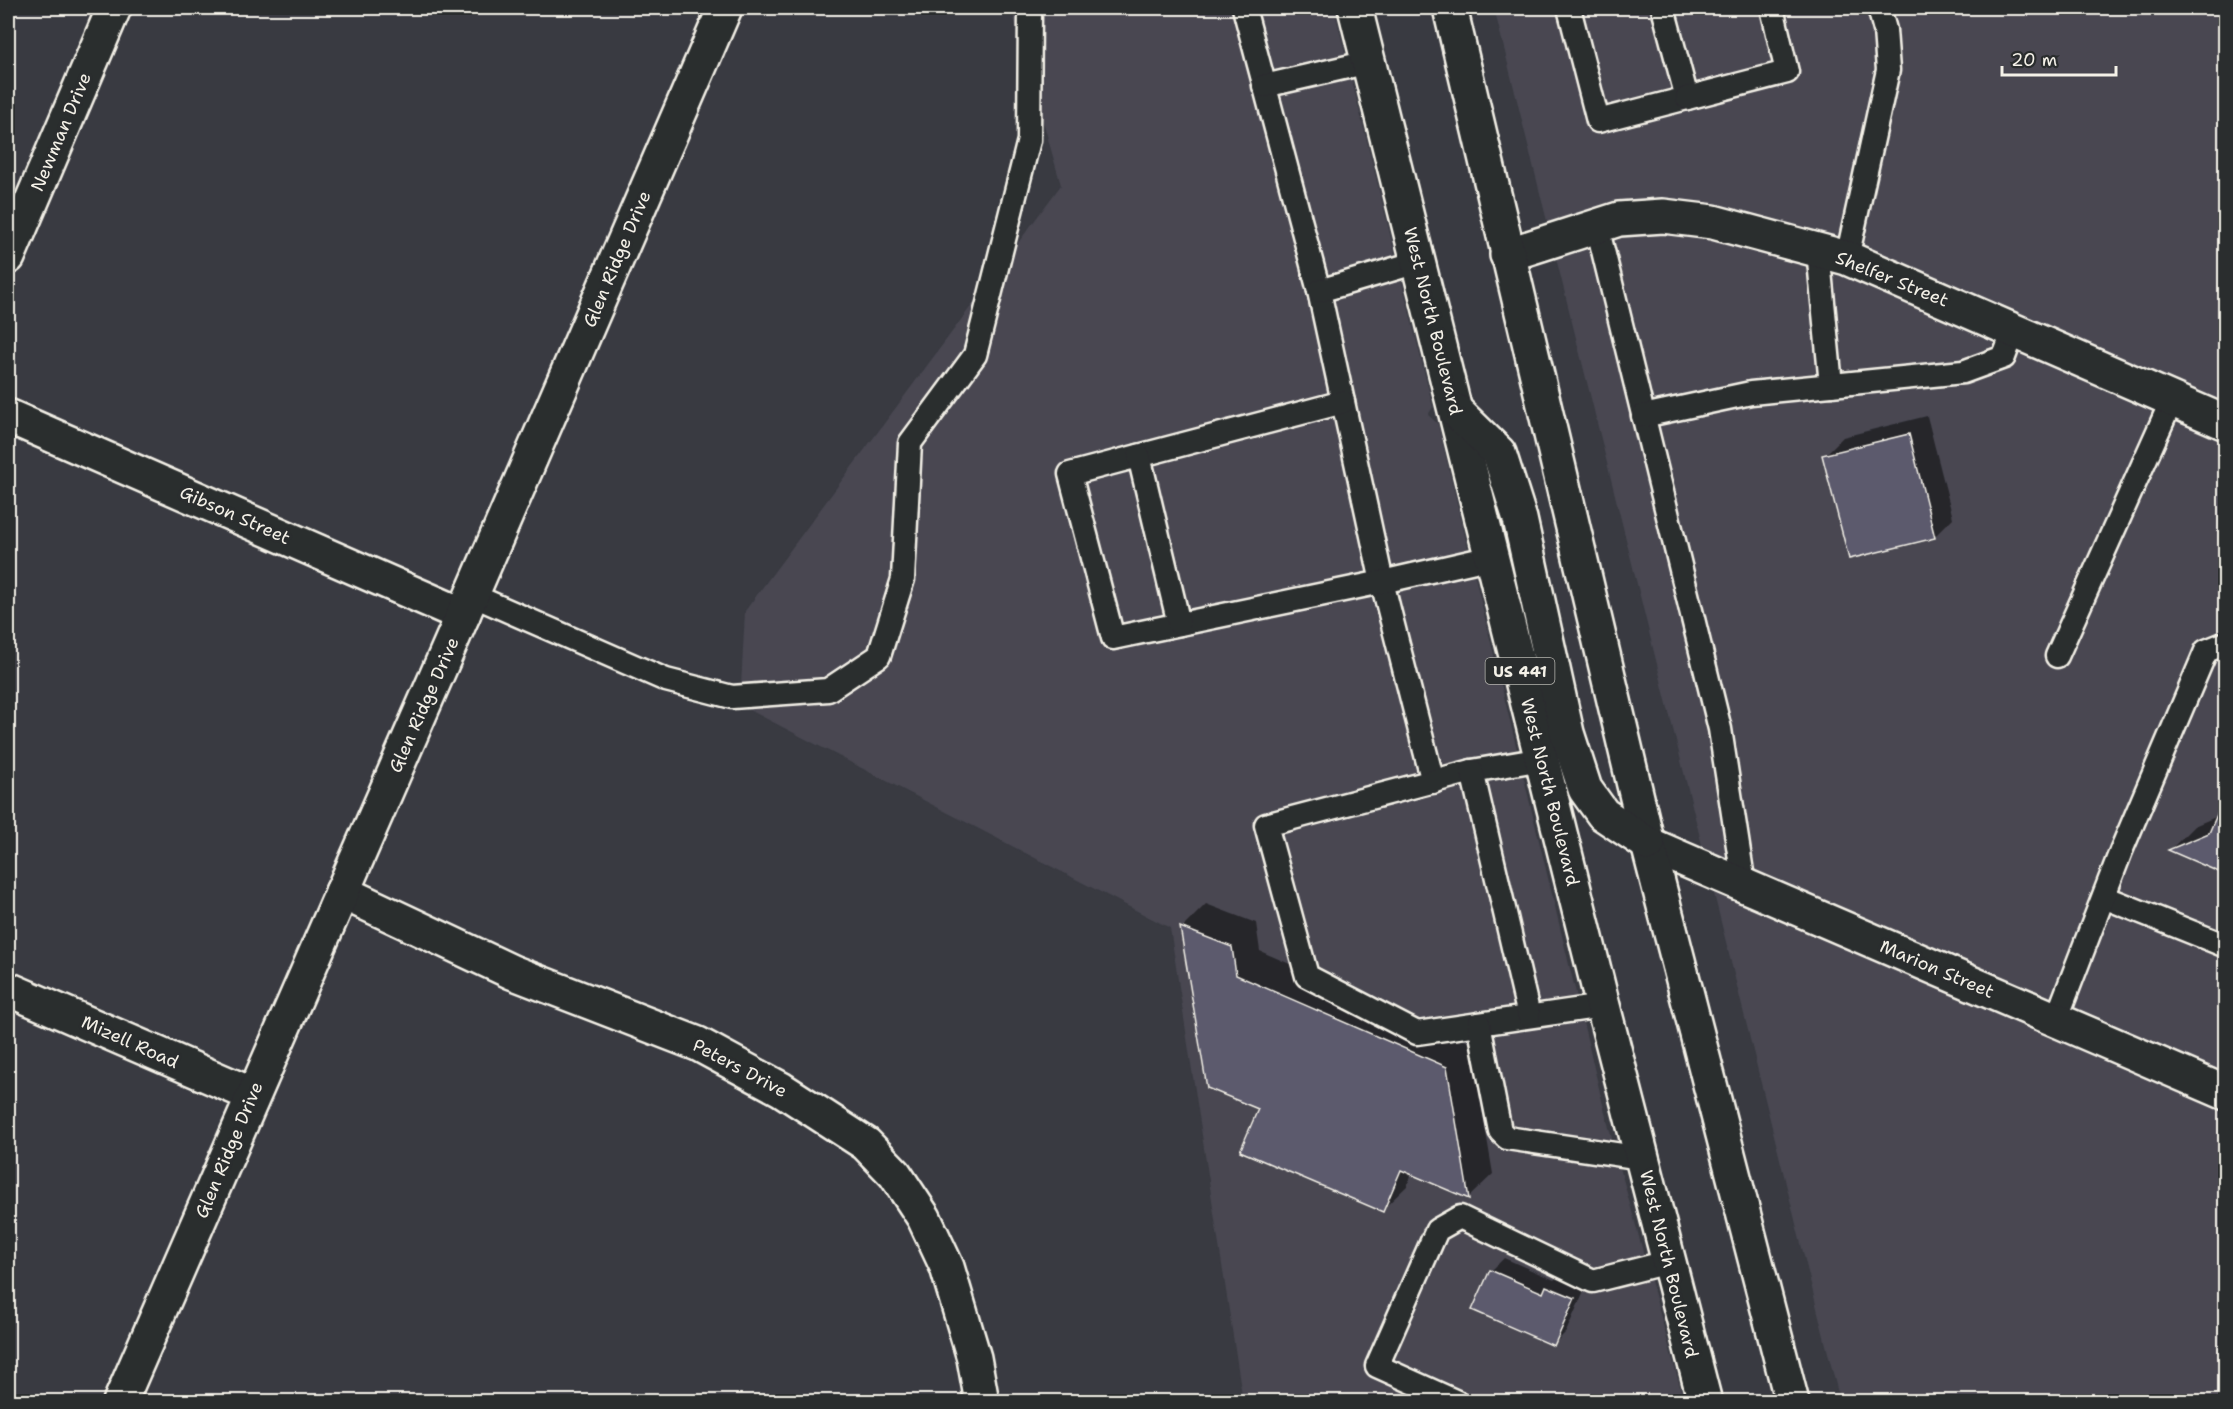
<svg xmlns="http://www.w3.org/2000/svg" width="2233" height="1409" viewBox="0 0 2233 1409" font-family="'Shantell Sans',sans-serif">
<style>
.built{fill:#484751}
.shadow{fill:#0007}
.building{fill:#5c5a6d;stroke:#f4f1e8;stroke-width:1.5}
.lines{fill:none;stroke-linecap:round;stroke-linejoin:round}
.service-casing{stroke:#f4f1e8;stroke-width:27}
.minor-casing{stroke:#f4f1e8;stroke-width:38}
.primary-casing{stroke:#f4f1e8;stroke-width:38}
.service{stroke:#2a2d2e;stroke-width:22}
.minor{stroke:#2a2d2e;stroke-width:33}
.primary{stroke:#2a2d2e;stroke-width:33}
.labels{text-anchor:middle;dominant-baseline:central;stroke-width:6;stroke-linejoin:round;paint-order:stroke}
.shield{fill:#2a2d2e;stroke:#b7b6b0;stroke-width:1.5}
.shield-label{font-size:16px;font-weight:bold;fill:#f4f1e8}
.street-label{font-size:18px;fill:#f4f1e8;stroke:#2a2d2e}
</style>
<rect width="100%" height="100%" fill="#393a41"/>
<filter id="ink" filterUnits="userSpaceOnUse"><feTurbulence type="fractalNoise" baseFrequency=".0167" numOctaves="2"/><feDisplacementMap in="SourceGraphic" scale="12" xChannelSelector="R" yChannelSelector="G"/><feConvolveMatrix kernelMatrix="1 2 1 2 8 2 1 2 1" color-interpolation-filters="sRGB"/></filter>
<g filter="url(#ink)">
<g class="built">
<path d="M 1011,8 L 1334,8 L 1433,407 L 1428,415 L 1438,424 L 1605,1113 L 1684,1401 L 1243,1401 L 1170,928 L 740,705 L 745,611 L 1061,185 Z"/>
<path d="M 1494,8 L 2225,8 L 2225,1401 L 1840,1401 Z"/>
</g>
<g class="shadow">
<path d="M 1927,416 L 1953,518 L 1934,537 L 1824,456 L 1843,437 Z"/>
<path d="M 2218,816 L 2226,873 L 2170,850 L 2194,826 Z"/>
<path d="M 1206,904 L 1256,923 L 1260,951 L 1471,1043 L 1493,1174 L 1469,1197 L 1412,1173 L 1407,1186 L 1382,1210 L 1260,1109 L 1208,1087 L 1182,928 Z"/>
<path d="M 1504,1258 L 1554,1280 L 1560,1275 L 1586,1286 L 1566,1332 L 1554,1344 L 1491,1271 Z"/>
</g>
<g class="building">
<path d="M 1909,434 L 1935,538 L 1849,559 L 1822,455 Z"/>
<path d="M 2226,794 L 2226,875 L 2168,850 L 2209,833 Z"/>
<path d="M 1180,927 L 1232,947 L 1236,975 L 1447,1067 L 1469,1199 L 1401,1170 L 1383,1212 L 1240,1151 L 1258,1109 L 1207,1088 Z"/>
<path d="M 1490,1270 L 1543,1293 L 1546,1286 L 1575,1298 L 1554,1346 L 1472,1310 Z"/>
</g>
<g class="lines">
<g class="service-casing">
<g id="service">
<path d="M 1244,8 L 1319,291 L 1382,582 L 1433,782"/>
<path d="M 1569,8 L 1598,121 L 1687,98 L 1663,8"/>
<path d="M 1264,86 L 1369,62"/>
<path d="M 1687,98 L 1787,72 L 1772,8"/>
<path d="M 1597,226 L 1720,729 L 1744,885"/>
<path d="M 1818,250 L 1831,385"/>
<path d="M 1847,258 L 1888,70 L 1885,30 L 1879,8"/>
<path d="M 1319,291 L 1418,262"/>
<path d="M 1343,402 L 1070,474 L 1113,638 L 1382,582 L 1492,557"/>
<path d="M 1643,416 L 1751,393 L 1963,372 L 2004,357 L 2014,330"/>
<path d="M 1139,456 L 1179,624"/>
<path d="M 472,595 L 666,680 L 732,697 L 828,690 L 879,656 L 903,579 L 910,443 L 975,355 L 1029,140 L 1030,8"/>
<path d="M 2057,656 L 2172,400"/>
<path d="M 1542,759 L 1472,771 L 1266,825 L 1307,976 L 1417,1033 L 1603,1006"/>
<path d="M 1472,771 L 1529,1016"/>
<path d="M 2104,897 L 2226,946"/>
<path d="M 2056,1020 L 2121,851 L 2206,651 L 2226,643"/>
<path d="M 1479,1024 L 1500,1131 L 1507,1138 L 1642,1158"/>
<path d="M 1457,1402 L 1377,1366 L 1437,1230 L 1460,1217 L 1593,1281 L 1668,1262"/>
</g>
</g>
<g class="minor-casing">
<g id="minor">
<path d="M 1507,255 L 1619,219 L 1663,216 L 1713,222 L 1847,258 L 2226,423"/>
<path d="M 8,257 L 114,8"/>
<path d="M 8,416 L 463,615"/>
<path d="M 1648,844 L 2226,1093"/>
<path d="M 342,892 L 512,972 L 698,1044 L 781,1089 L 866,1144 L 895,1174 L 924,1218 L 947,1267 L 974,1358 L 982,1402"/>
<path d="M 8,989 L 253,1095"/>
<path d="M 120,1402 L 463,615 L 725,8"/>
</g>
</g>
<g class="primary-casing">
<g id="primary">
<path d="M 1355,8 L 1603,1006 L 1705,1402"/>
<path d="M 1450,8 L 1648,844 L 1792,1402"/>
<path d="M 1456,411 L 1499,453 L 1520,519 L 1567,733 L 1585,789 L 1603,814 L 1648,844"/>
</g>
</g>
<use href="#service" class="service"/>
<use href="#minor" class="minor"/>
<use href="#primary" class="primary"/>
</g>
</g>
<g class="labels">
<rect class="shield" x="1485.5" y="658" width="69" height="26" rx="4.5"/>
<g class="shield-label">
<text x="1520" y="671">US 441</text>
</g>
<g class="street-label">
<text transform="translate(61 132) rotate(-67)">Newman Drive</text>
<text transform="translate(617 259) rotate(-67)">Glen Ridge Drive</text>
<text transform="translate(1892 279) rotate(22)">Shelfer Street</text>
<text transform="translate(1433 321) rotate(76)">West North Boulevard</text>
<text transform="translate(235 515) rotate(24)">Gibson Street</text>
<text transform="translate(424 705) rotate(-66)">Glen Ridge Drive</text>
<text transform="translate(1550 792) rotate(76)">West North Boulevard</text>
<text transform="translate(1937 969) rotate(23)">Marion Street</text>
<text transform="translate(130 1042) rotate(24)">Mizell Road</text>
<text transform="translate(740 1068) rotate(28)">Peters Drive</text>
<text transform="translate(229 1150) rotate(-67)">Glen Ridge Drive</text>
<text transform="translate(1669 1264) rotate(76)">West North Boulevard</text>
</g>
</g>
<rect width="2233" height="1409" fill="none" stroke="#2a2d2e" stroke-width="30"/>
<rect x="15" y="15" width="2203" height="1379" fill="none" stroke="#f4f1e8" stroke-width="2" filter="url(#ink)"/>
<path d="M2002 66v9h114v-9" fill="none" stroke="#f4f1e8" stroke-width="3"/>
<text x="2011" y="66" font-size="18" fill="#f4f1e8" stroke="#2a2d2e" stroke-width="4.5" paint-order="stroke">20 m</text>
</svg>
